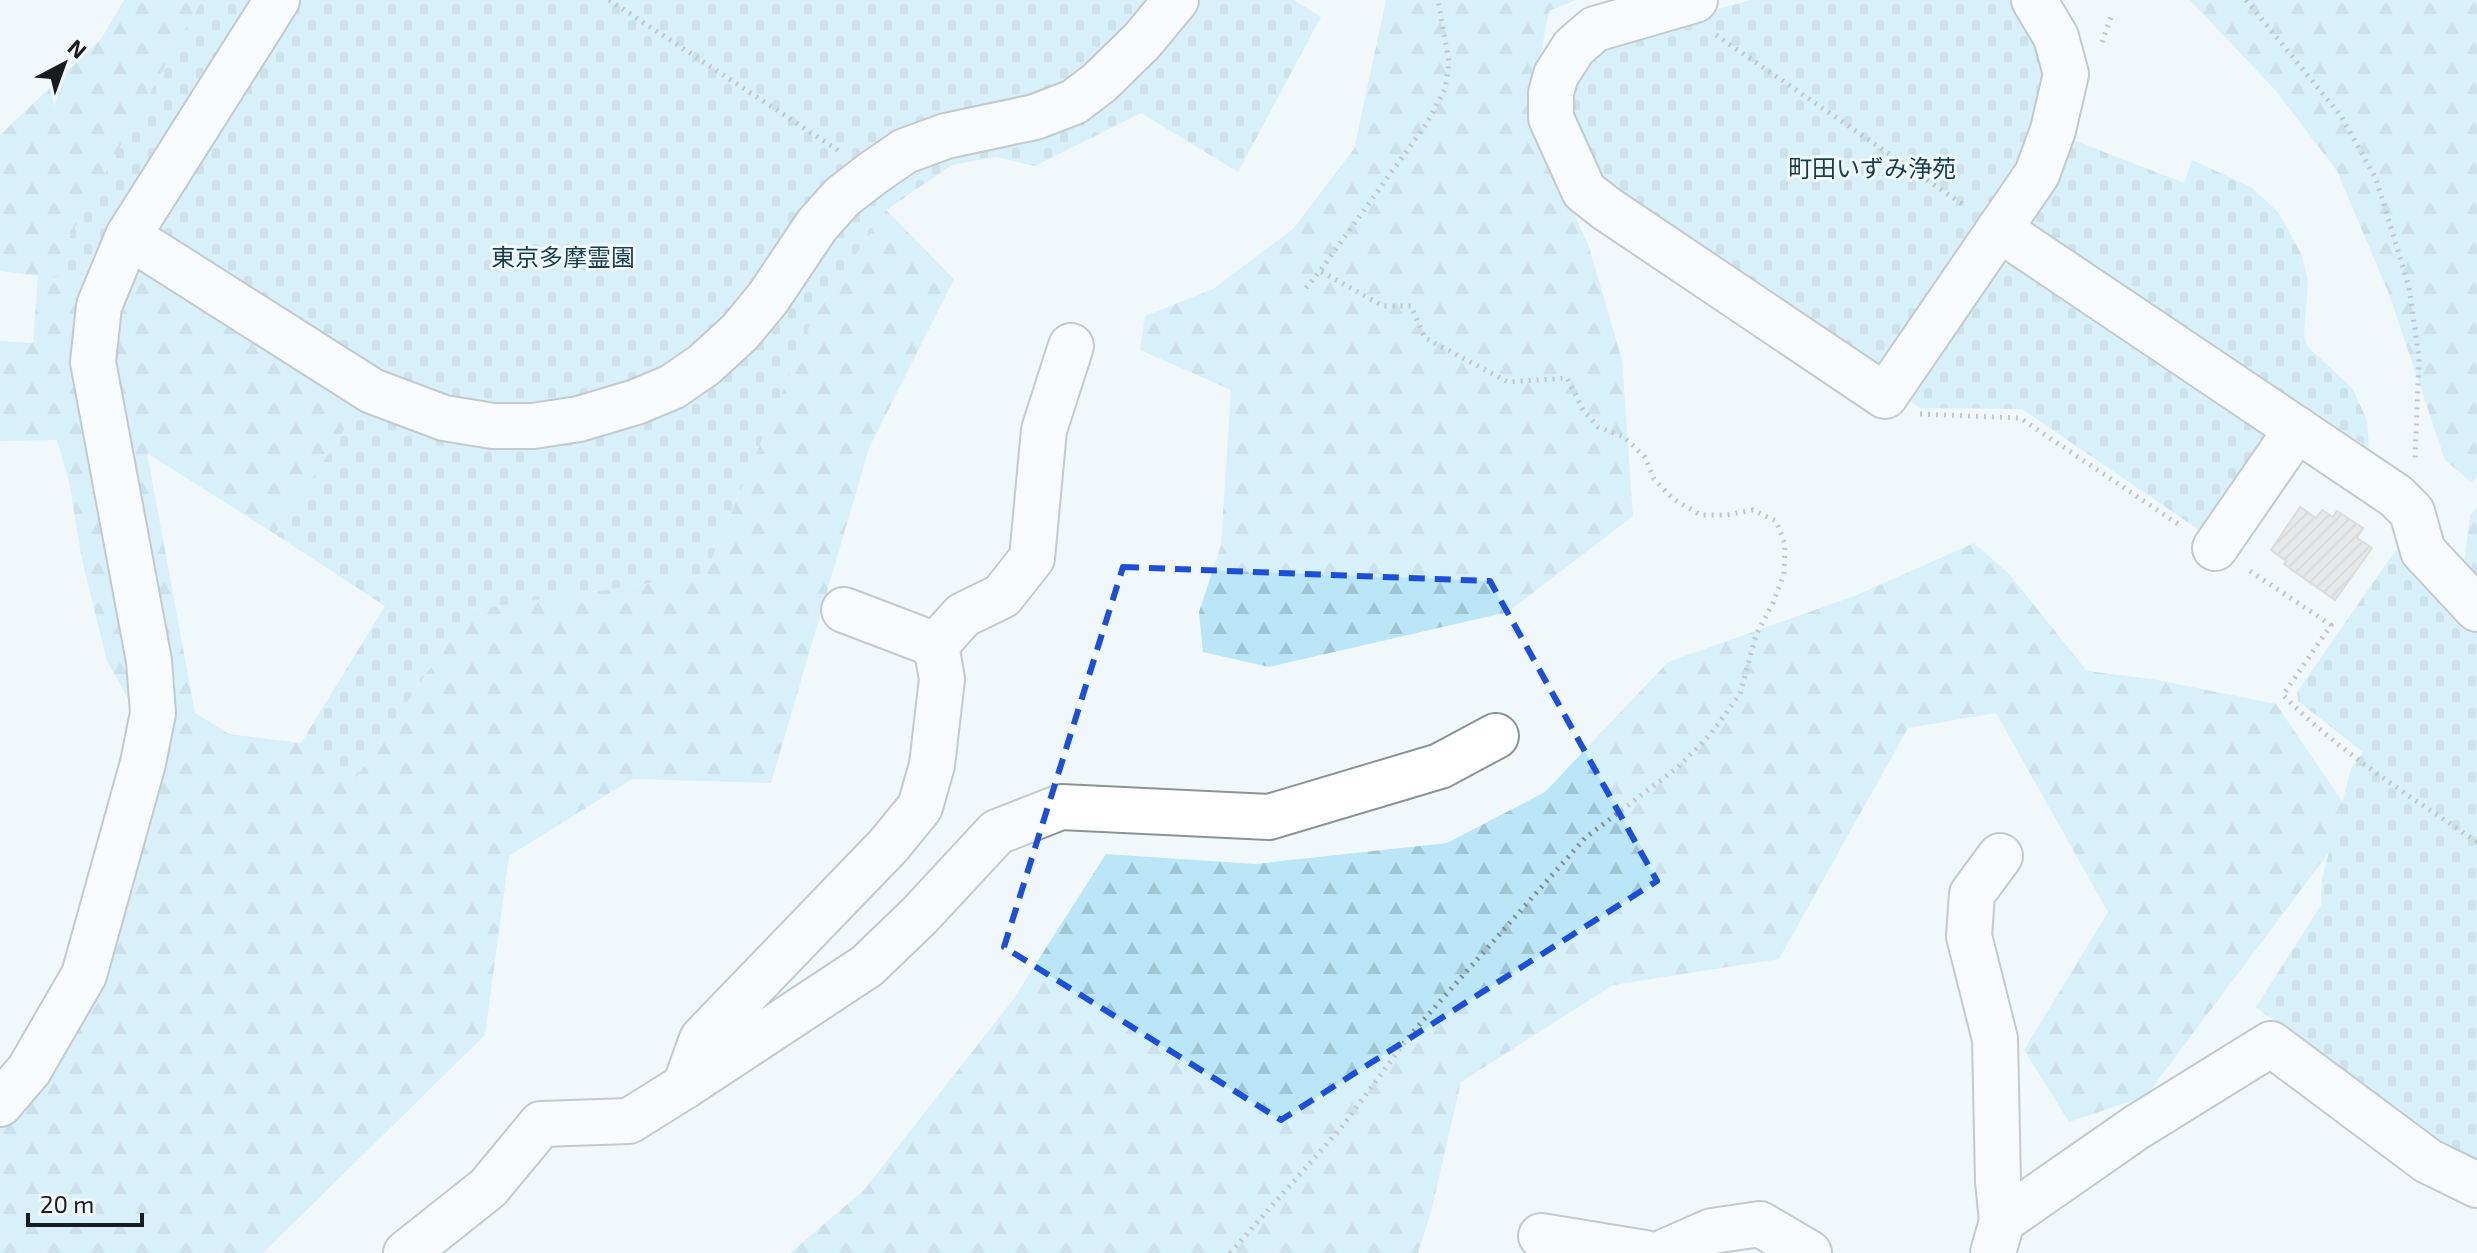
<svg xmlns="http://www.w3.org/2000/svg" width="2477" height="1253" viewBox="0 0 2477 1253" font-family="'Exo 2','Noto Sans JP',sans-serif">
<style>
.forest{fill:url(#forest-firs)}
.cemetery{fill:url(#cemetery-stones)}
.building{fill:url(#building-hatch);stroke:#c2b9bb;stroke-width:2}
.lines{fill:none;stroke-linecap:round;stroke-linejoin:round}
.minor-casing{stroke:#8b9396;stroke-width:48}
.path{stroke:#858b8e;stroke-width:5;stroke-dasharray:2 6;stroke-linecap:butt}
.minor{stroke:#fff;stroke-width:44}
.marked{fill:none;stroke:#1d4ed8;stroke-width:6;stroke-dasharray:16 10;stroke-linejoin:round}
.labels{text-anchor:middle;dominant-baseline:central;stroke-width:6;stroke-linejoin:round;paint-order:stroke}
.park-label{font-size:24px;fill:#173d4b;stroke:#f0f8fc}
</style>
<defs>
<pattern id="forest-firs" width="22" height="20" patternUnits="userSpaceOnUse" patternTransform="scale(2)"><rect width="22" height="20" fill="#bbe6f7"/><path d="M5 1l3.5 6h-7zM16 11l3.5 6h-7z" fill="#a0c5d3"/></pattern>
<pattern id="cemetery-stones" width="16" height="16" patternUnits="userSpaceOnUse" patternTransform="scale(2)"><rect width="16" height="16" fill="#bbe6f7"/><path d="M2 7V4a2 2 0 0 1 4 0v3zM10 15v-3a2 2 0 0 1 4 0v3z" fill="#a0c5d3"/></pattern>
<pattern id="building-hatch" width="6" height="6" patternUnits="userSpaceOnUse" patternTransform="scale(2)"><rect width="6" height="6" fill="#dcd4d5"/><path d="M-1 1l2-2M0 6l6-6M5 7l2-2" fill="none" stroke="#bcb5b6"/></pattern>
</defs>
<rect width="100%" height="100%" fill="#f0f8fc"/>
<g class="forest">
<path d="M 124,0 L 202,0 L 48,277 L 141,265 L 359,408 L 275,534 L 147,453 L 195,713 L 229,734 L 301,743 L 356,778 L 469,610 L 705,575 L 812,320 L 886,210 L 954,279 L 869,448 L 771,783 L 632,779 L 509,856 L 485,1035 L 263,1253 L 0,1253 L 0,1075 L 55,1015 L 158,751 L 107,661 L 82,560 L 69,481 L 57,440 L 0,441 L 0,341 L 33,343 L 38,276 L 0,271 L 0,135 L 101,39 Z"/>
<path d="M 1386,0 L 1576,0 L 1549,11 L 1529,114 L 1589,247 L 1622,360 L 1633,516 L 1508,612 L 1269,667 L 1203,652 L 1199,612 L 1221,545 L 1231,390 L 1140,350 L 1145,316 L 1213,289 L 1293,229 L 1354,149 Z"/>
<path d="M 2190,0 L 2477,0 L 2477,477 L 2472,483 L 2445,460 L 2389,294 L 2337,171 L 2276,91 Z"/>
<path d="M 2477,508 L 2477,647 L 2457,621 L 2470,515 Z"/>
<path d="M 1974,543 L 2010,575 L 2087,671 L 2152,679 L 2276,704 L 2354,819 L 2146,1096 L 2069,1122 L 2024,1050 L 2108,912 L 1996,713 L 1908,728 L 1779,959 L 1613,985 L 1461,1082 L 1431,1212 L 1418,1253 L 790,1253 L 864,1190 L 1012,1001 L 1106,854 L 1255,864 L 1447,843 L 1545,792 L 1668,662 L 1857,595 Z"/>
</g>
<g class="cemetery">
<path d="M 202,0 L 1294,0 L 1321,17 L 1238,172 L 1141,113 L 1035,166 L 996,157 L 952,165 L 886,210 L 812,320 L 705,575 L 469,610 L 356,778 L 301,743 L 385,606 L 275,534 L 359,408 L 141,265 L 47,278 Z"/>
<path d="M 1750,0 L 2009,0 L 2027,14 L 2063,136 L 2184,183 L 2192,160 L 2251,187 L 2278,212 L 2302,255 L 2308,282 L 2304,334 L 2307,346 L 2352,388 L 2367,420 L 2369,448 L 2296,399 L 2205,534 L 2022,409 L 1920,408 L 1864,365 L 1601,186 L 1575,141 L 1569,83 L 1602,42 Z"/>
<path d="M 2404,545 L 2408,560 L 2477,633 L 2477,1163 L 2447,1150 L 2256,1007 L 2321,905 L 2322,878 L 2351,769 L 2363,752 L 2298,701 L 2297,692 L 2395,551 Z"/>
</g>
<path class="building" d="M 2300,507 L 2316,518 L 2322,510 L 2333,517 L 2337,511 L 2363,528 L 2357,538 L 2372,548 L 2335,600 L 2284,564 L 2286,561 L 2271,550 Z"/>
<g class="lines">
<g class="minor-casing">
<g id="minor">
<path d="M 1695,0 L 1595,29 L 1574,47 L 1556,75 L 1551,93 L 1551,118 L 1584,191 L 1607,209 L 1885,396 L 2037,174 L 2053,130 L 2066,74 L 2056,37 L 2034,0"/>
<path d="M 1999,229 L 2396,496 L 2412,512 L 2423,551 L 2477,609"/>
<path d="M 128,236 L 372,391 L 444,418 L 493,426 L 533,426 L 579,419 L 636,402 L 672,387 L 704,365 L 740,332 L 768,298 L 817,225 L 842,197 L 873,173 L 905,151 L 946,136 L 1035,117 L 1074,102 L 1099,83 L 1142,41 L 1176,0"/>
<path d="M 2215,548 L 2297,429"/>
<path d="M 844,610 L 936,645"/>
<path d="M 936,645 L 963,615 L 1002,596 L 1032,558 L 1044,430 L 1071,346"/>
<path d="M 2000,856 L 1972,894 L 1969,936 L 1995,1039 L 1998,1181 L 2002,1221"/>
<path d="M 685,1086 L 702,1039 L 889,845 L 920,807 L 932,765 L 942,679 L 936,645"/>
<path d="M 0,1104 L 29,1070 L 84,975 L 143,763 L 153,713 L 149,661 L 93,362 L 99,306 L 128,236 L 277,0"/>
<path d="M 1541,1236 L 1645,1253"/>
<path d="M 406,1253 L 488,1188 L 541,1124 L 629,1121 L 685,1086 L 867,966 L 919,916 L 997,832 L 1061,807 L 1269,817 L 1440,766 L 1496,736"/>
<path d="M 1662,1253 L 1712,1231 L 1760,1224 L 1809,1253"/>
<path d="M 1993,1253 L 2002,1221 L 2137,1127 L 2271,1044 L 2428,1161 L 2477,1185"/>
</g>
</g>
<g class="path">
<path d="M 609,0 L 839,151"/>
<path d="M 2246,0 L 2341,116 L 2376,179 L 2409,287 L 2419,358 L 2415,459"/>
<path d="M 1716,35 L 1965,206"/>
<path d="M 2102,42 L 2111,17"/>
<path d="M 1306,288 L 1320,271 L 1427,123 L 1445,89 L 1449,62 L 1438,0"/>
<path d="M 1920,414 L 2020,418 L 2181,526"/>
<path d="M 2250,571 L 2331,625 L 2283,695 C 2340,753 2410,796 2477,842"/>
<path d="M 1230,1253 L 1341,1128 L 1411,1034 L 1585,838 L 1677,768 L 1710,735 L 1740,694 L 1756,635 L 1773,603 L 1784,574 L 1785,544 L 1776,521 L 1753,510 L 1727,515 L 1701,515 L 1673,499 L 1654,479 L 1645,457 L 1624,437 L 1598,427 L 1583,410 L 1567,378 L 1508,382 L 1425,338 L 1411,306 L 1383,306 L 1320,271"/>
</g>
<use href="#minor" class="minor"/>
</g>
<path d="M0 0H2477V1253H0ZM 1123,567 L 1490,581 L 1657,881 L 1281,1120 L 1004,947 Z" fill="#f0f8fc" fill-opacity=".55" fill-rule="evenodd"/>
<path class="marked" d="M 1123,567 L 1490,581 L 1657,881 L 1281,1120 L 1004,947 Z"/>
<g class="labels">
<g class="park-label">
<text x="1872" y="167">町田いずみ浄苑</text>
<text x="563" y="256">東京多摩霊園</text>
</g>
</g>
<g transform="translate(64 64) rotate(41)" stroke="#f0f8fc" stroke-width="6" paint-order="stroke">
<path d="M0-6L14 30L0 20L-14 30Z" fill="#191c1e"/>
<text y="-12" font-size="22" font-weight="bold" text-anchor="middle" fill="#191c1e">N</text>
</g>
<path d="M28 1213v12h114v-12" fill="none" stroke="#191c1e" stroke-width="4"/>
<text x="40" y="1213" font-size="24" fill="#191c1e" stroke="#f0f8fc" stroke-width="6" paint-order="stroke">20 m</text>
</svg>
